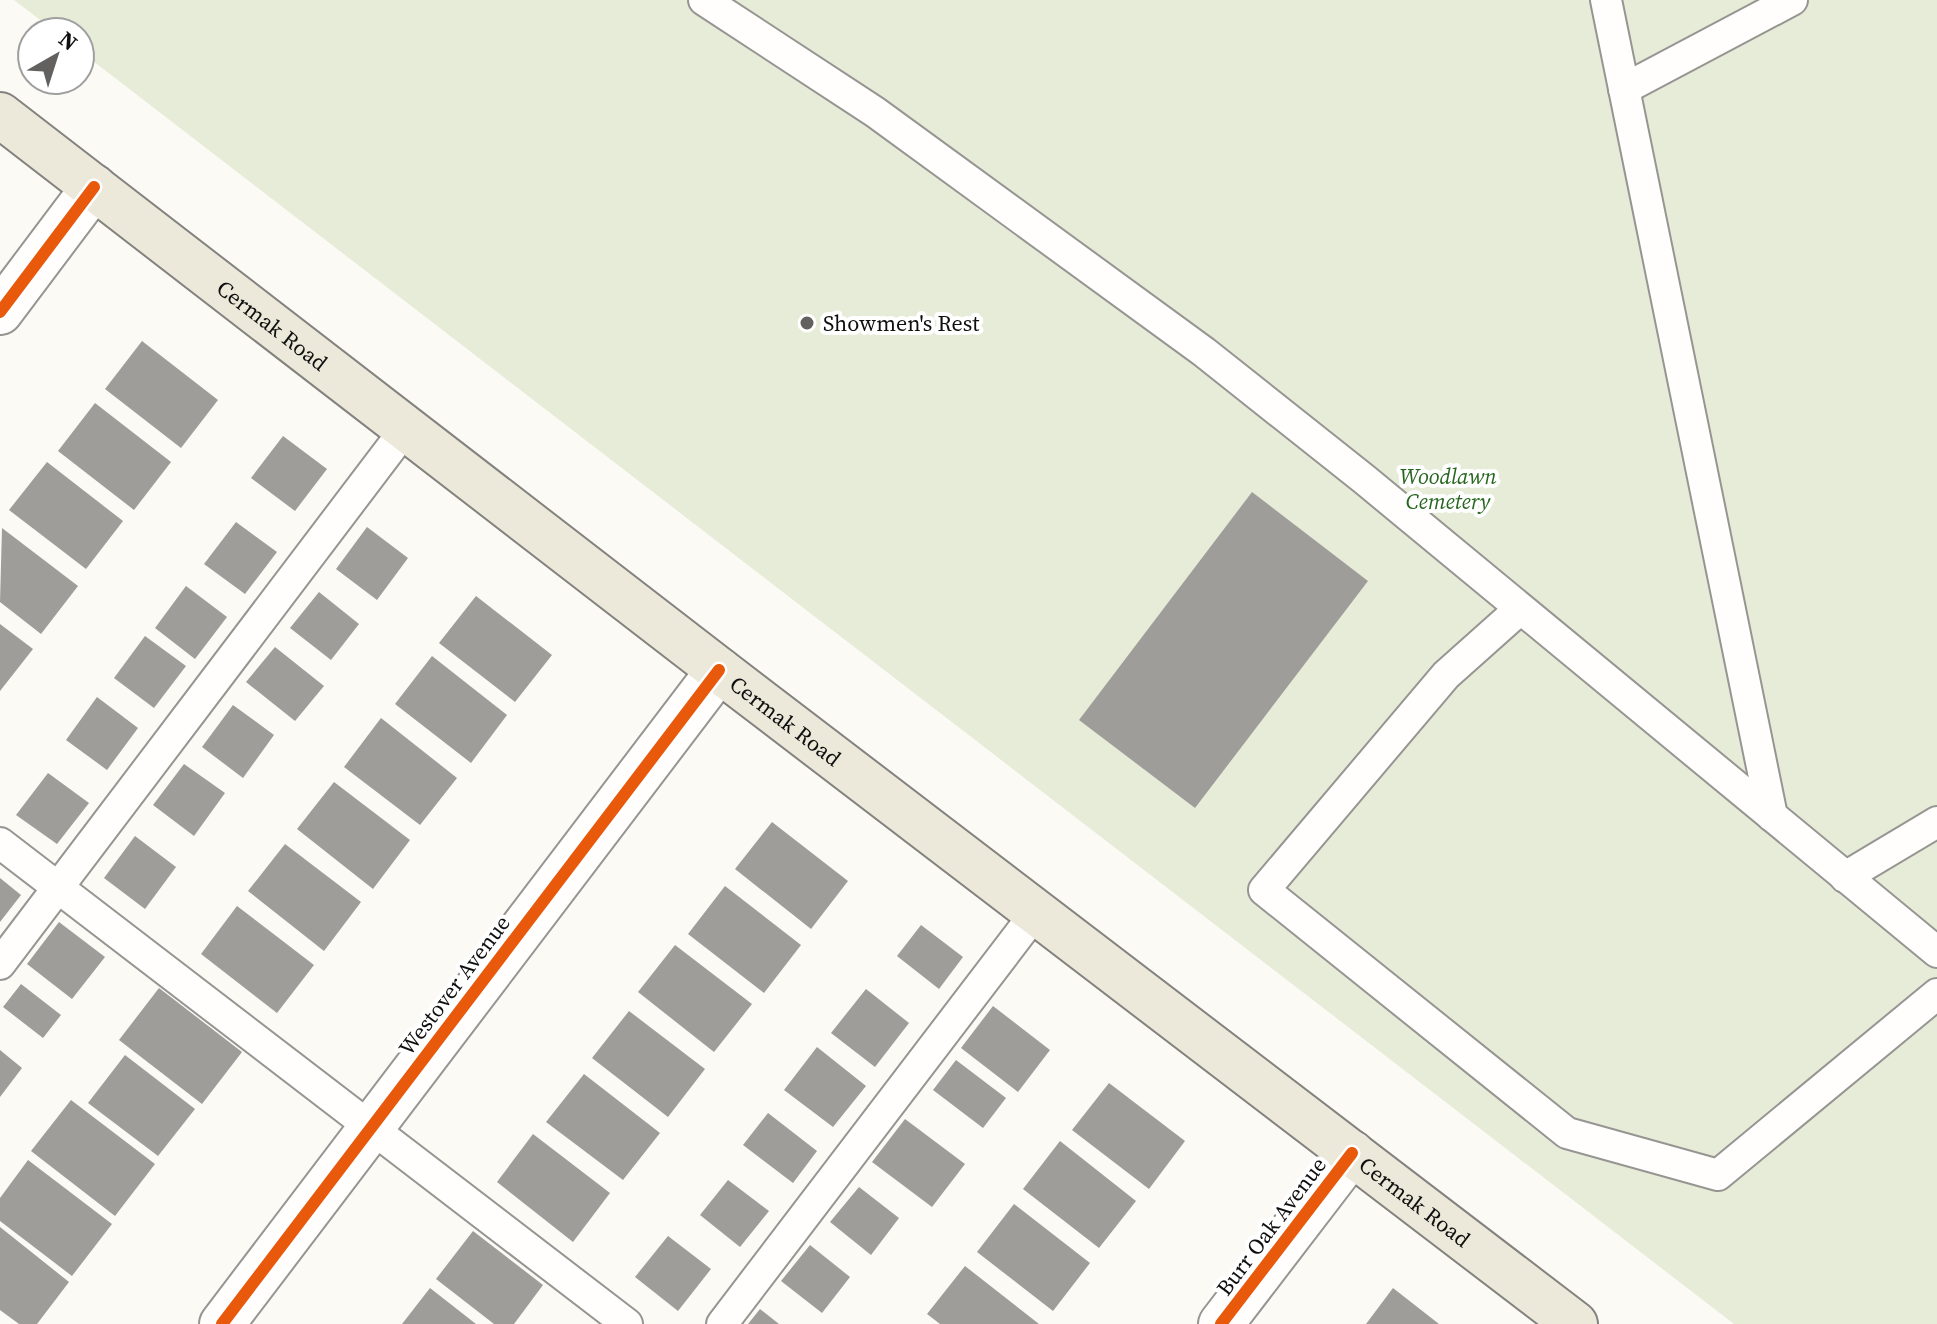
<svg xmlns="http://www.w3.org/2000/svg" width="1937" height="1324" viewBox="0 0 1937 1324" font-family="'Source Serif 4',serif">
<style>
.cemetery{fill:#e6ecd8}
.building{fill:#9f9d99}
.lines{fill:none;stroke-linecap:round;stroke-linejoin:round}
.lane-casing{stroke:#969592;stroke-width:34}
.street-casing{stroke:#969592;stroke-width:48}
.primary-casing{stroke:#83827f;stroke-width:48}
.lane{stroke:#fffefd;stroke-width:30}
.street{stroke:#fffefd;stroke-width:44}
.primary{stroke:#ece9da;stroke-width:44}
.cycleway-casing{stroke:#fff;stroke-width:17}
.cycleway{stroke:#e8590c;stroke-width:12}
.poi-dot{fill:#62615f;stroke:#fff;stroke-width:3}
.labels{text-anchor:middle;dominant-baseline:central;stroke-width:8;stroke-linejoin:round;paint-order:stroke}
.poi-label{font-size:22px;fill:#0f0f0f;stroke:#fff;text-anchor:start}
.street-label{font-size:22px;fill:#0f0f0f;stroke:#fff}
.park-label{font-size:22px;font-style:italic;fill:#27661f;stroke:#fff}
</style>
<rect width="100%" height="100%" fill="#fcfaf4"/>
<path class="cemetery" d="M 14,0 L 1937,0 L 1937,1324 L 1734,1324 L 80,51 L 80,32 L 56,32 Z"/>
<g class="building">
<path d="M 142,341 L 218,400 L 181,448 L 105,389 Z"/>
<path d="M 95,403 L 171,462 L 134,510 L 58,451 Z"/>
<path d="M 283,436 L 327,469 L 295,511 L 251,478 Z"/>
<path d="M 47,462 L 123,521 L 86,569 L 9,510 Z"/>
<path d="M 1252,492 L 1368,581 L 1195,808 L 1079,720 Z"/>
<path d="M 236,522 L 277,552 L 245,594 L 204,564 Z"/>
<path d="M 367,527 L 408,558 L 377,600 L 336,569 Z"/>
<path d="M 2,528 L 78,586 L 41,634 L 0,602 Z"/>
<path d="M 186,586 L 227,617 L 195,659 L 155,628 Z"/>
<path d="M 319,592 L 359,624 L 331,660 L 290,628 Z"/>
<path d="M 476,596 L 552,655 L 515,702 L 439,643 Z"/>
<path d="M 0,624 L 33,649 L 0,691 Z"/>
<path d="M 145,636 L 186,666 L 154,708 L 114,678 Z"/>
<path d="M 275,647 L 324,686 L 295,721 L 246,682 Z"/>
<path d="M 432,656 L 507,715 L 471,763 L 395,704 Z"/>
<path d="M 97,697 L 138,728 L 107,770 L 66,740 Z"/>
<path d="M 233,705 L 274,735 L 243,778 L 202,747 Z"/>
<path d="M 381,718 L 457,778 L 420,825 L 344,767 Z"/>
<path d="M 184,764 L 225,793 L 194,836 L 153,805 Z"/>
<path d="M 48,773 L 89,803 L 57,844 L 16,815 Z"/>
<path d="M 334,782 L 410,840 L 373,889 L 297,829 Z"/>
<path d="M 772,822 L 848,881 L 811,929 L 735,869 Z"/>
<path d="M 135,836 L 176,867 L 145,909 L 104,878 Z"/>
<path d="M 285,844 L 361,902 L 324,951 L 248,891 Z"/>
<path d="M 0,878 L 21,895 L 0,922 Z"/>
<path d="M 725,886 L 801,945 L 764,993 L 688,934 Z"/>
<path d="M 237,906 L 314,965 L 277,1013 L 201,954 Z"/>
<path d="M 59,922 L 105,957 L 72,999 L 27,964 Z"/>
<path d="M 921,925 L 963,957 L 939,989 L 897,956 Z"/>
<path d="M 675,945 L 752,1004 L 714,1052 L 638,992 Z"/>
<path d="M 21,984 L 61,1015 L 43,1038 L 3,1007 Z"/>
<path d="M 159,988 L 242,1052 L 202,1104 L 119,1040 Z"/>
<path d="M 866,989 L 909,1023 L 875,1067 L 831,1033 Z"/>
<path d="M 993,1006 L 1050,1050 L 1018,1092 L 961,1048 Z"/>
<path d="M 629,1011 L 705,1069 L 668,1117 L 592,1058 Z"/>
<path d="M 817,1047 L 866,1086 L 833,1127 L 784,1090 Z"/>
<path d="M 0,1050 L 22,1068 L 0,1097 Z"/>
<path d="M 125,1055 L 195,1109 L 158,1156 L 88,1103 Z"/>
<path d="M 956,1060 L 1006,1098 L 983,1128 L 933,1090 Z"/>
<path d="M 584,1074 L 660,1133 L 623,1180 L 546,1122 Z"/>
<path d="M 1109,1083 L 1185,1141 L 1149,1189 L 1072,1130 Z"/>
<path d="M 71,1100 L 155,1164 L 115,1216 L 31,1151 Z"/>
<path d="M 768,1113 L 817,1151 L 793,1183 L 743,1145 Z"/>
<path d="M 905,1119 L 965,1164 L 932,1207 L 872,1162 Z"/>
<path d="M 533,1134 L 610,1193 L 573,1242 L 497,1182 Z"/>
<path d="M 1060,1141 L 1136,1201 L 1099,1248 L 1023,1189 Z"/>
<path d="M 28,1160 L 112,1224 L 72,1276 L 0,1221 L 0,1198 Z"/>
<path d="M 728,1180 L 769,1211 L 740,1247 L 700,1215 Z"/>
<path d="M 859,1187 L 899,1218 L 871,1255 L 830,1222 Z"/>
<path d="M 1014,1204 L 1090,1263 L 1053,1311 L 977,1252 Z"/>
<path d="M 0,1227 L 69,1282 L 37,1324 L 19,1324 L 0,1310 Z"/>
<path d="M 473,1231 L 543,1285 L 514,1324 L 494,1324 L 436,1279 Z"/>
<path d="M 668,1236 L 711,1269 L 678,1311 L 635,1277 Z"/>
<path d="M 810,1245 L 850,1277 L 822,1313 L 781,1281 Z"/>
<path d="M 965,1266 L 1039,1324 L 940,1324 L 927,1314 Z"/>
<path d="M 430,1288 L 476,1324 L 402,1324 Z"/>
<path d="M 1393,1288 L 1439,1324 L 1366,1324 Z"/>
<path d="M 760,1309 L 779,1324 L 748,1324 Z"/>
</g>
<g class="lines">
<g class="lane-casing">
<g id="lane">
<path d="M 704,0 L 875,112 L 1204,352 L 1364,479 L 1937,952"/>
<path d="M 1606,0 L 1772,816"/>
<path d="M 1624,89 L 1792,0"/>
<path d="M 1520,609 L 1446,675 L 1264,890 L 1567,1133 L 1718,1175 L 1937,994"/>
<path d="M 0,843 L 627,1324"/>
<path d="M 1845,877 L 1937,822"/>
<path d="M 0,964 L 407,427"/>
<path d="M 722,1324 L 1037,911"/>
</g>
</g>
<g class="street-casing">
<g id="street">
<path d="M 0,312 L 94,187"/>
<path d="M 222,1324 L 719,670"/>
<path d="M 1221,1324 L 1352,1153"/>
</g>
</g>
<g class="primary-casing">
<g id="primary">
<path id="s1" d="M 0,115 L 719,670 L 1575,1324"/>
</g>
</g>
<use href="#lane" class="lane"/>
<use href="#street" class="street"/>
<use href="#primary" class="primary"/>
<g class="cycleway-casing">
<g id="cycleway">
<path d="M 0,312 L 94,187"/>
<path d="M 222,1324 L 719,670"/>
<path d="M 1221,1324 L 1352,1153"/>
</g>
</g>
<use href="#cycleway" class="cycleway"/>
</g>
<circle class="poi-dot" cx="807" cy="323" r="8"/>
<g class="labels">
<g class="poi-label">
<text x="823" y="323">Showmen's Rest</text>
</g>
<g class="street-label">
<text stroke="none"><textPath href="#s1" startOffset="344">Cermak Road</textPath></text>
<text stroke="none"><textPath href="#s1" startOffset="992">Cermak Road</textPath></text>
<text transform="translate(454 985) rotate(-53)">Westover Avenue</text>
<text stroke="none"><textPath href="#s1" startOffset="1784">Cermak Road</textPath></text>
<text transform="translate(1271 1226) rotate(-53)">Burr Oak Avenue</text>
</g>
<g class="park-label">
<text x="1448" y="476">Woodlawn<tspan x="1448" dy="25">Cemetery</tspan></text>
</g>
</g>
<g transform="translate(56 56) rotate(39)"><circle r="38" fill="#ffffff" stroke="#9f9f9f" stroke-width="2"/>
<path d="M0-6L14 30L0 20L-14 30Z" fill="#62615f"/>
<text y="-12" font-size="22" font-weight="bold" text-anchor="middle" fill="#0f0f0f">N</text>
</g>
</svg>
